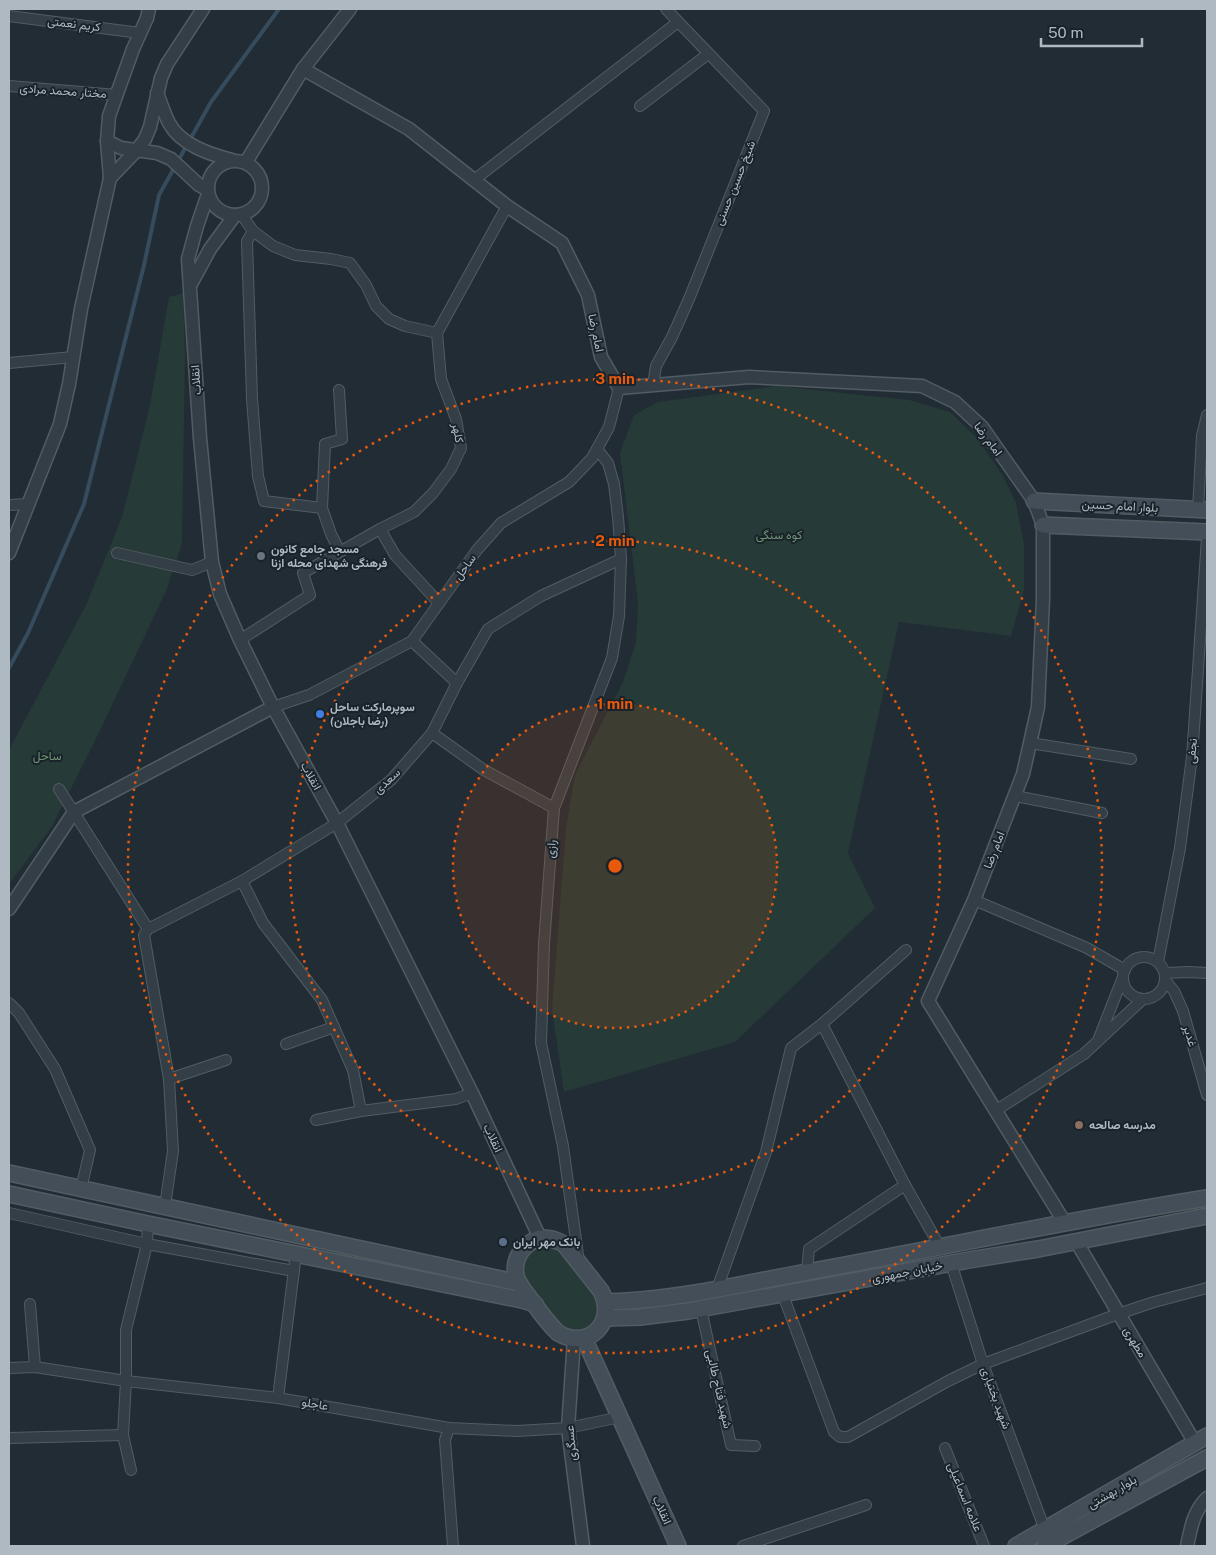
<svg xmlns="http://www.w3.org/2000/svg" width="1216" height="1555" viewBox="0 0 1216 1555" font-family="'Public Sans',Vazirmatn,sans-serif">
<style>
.green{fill:#263a38}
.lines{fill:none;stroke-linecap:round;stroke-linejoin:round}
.stream{stroke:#364b5b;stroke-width:4}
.minor-casing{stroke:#525c63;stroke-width:12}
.tertiary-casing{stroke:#525c63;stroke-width:15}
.secondary-casing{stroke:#525c63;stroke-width:18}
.minor{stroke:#343e46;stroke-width:10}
.tertiary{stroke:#343e46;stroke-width:12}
.secondary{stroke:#434e58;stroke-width:15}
.ring{fill:none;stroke:#e8590c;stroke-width:2.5;stroke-dasharray:2.5 5}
.worship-dot{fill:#6b7280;stroke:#1a232a;stroke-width:2}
.shop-dot{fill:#3f7fe0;stroke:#1a232a;stroke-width:2}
.education-dot{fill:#8d6e63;stroke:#1a232a;stroke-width:2}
.service-dot{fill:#5c6f8a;stroke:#1a232a;stroke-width:2}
.labels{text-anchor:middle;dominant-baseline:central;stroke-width:4;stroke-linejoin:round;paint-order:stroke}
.street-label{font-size:12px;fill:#aeb9c2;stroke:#1a232a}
.park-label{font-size:12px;fill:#709673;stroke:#1a232a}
.poi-label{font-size:12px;font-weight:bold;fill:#aeb9c2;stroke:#1a232a;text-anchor:start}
.centre{fill:#e8590c;stroke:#1a232a;stroke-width:2.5}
.ring-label{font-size:15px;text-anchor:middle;font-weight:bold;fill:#e8590c;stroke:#1a232a;stroke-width:4;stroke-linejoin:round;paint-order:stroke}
</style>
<rect width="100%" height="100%" fill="#212c35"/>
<g class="green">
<path d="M 183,293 L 185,357 L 182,544 L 166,591 L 94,743 L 51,828 L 9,884 L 9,750 L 86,605 L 122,517 L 150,405 L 169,297 Z"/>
<path d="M 777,386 L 909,400 L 950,412 L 977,438 L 1003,476 L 1016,503 L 1024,545 L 1024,590 L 1011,636 L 899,622 L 848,853 L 875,908 L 735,1042 L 564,1092 L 552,1010 L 566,828 L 575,775 L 623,682 L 636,642 L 638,604 L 620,453 L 634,415 L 658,402 Z"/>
<path d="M 541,1245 L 547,1245 L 560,1250 L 595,1295 L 599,1307 L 596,1320 L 587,1329 L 581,1331 L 574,1332 L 562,1327 L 524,1276 C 521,1262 527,1251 541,1245 Z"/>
</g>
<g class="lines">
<path class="stream" d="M 9,668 L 28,633 L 84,504 L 144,265 L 159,195 L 211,102 L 279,9"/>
<g class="minor-casing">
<g id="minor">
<path d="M 9,16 L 140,33"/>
<path d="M 9,86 L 117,95"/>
<path d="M 640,106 L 708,54"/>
<path d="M 474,180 L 678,22"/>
<path d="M 241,214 L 253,231 L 273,246 L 295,255 L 331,259 L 350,263 L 366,285 L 376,306 L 389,319 L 405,326 L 437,333"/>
<path d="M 253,231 L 247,241 L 252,399 L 258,476 L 264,501 L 322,508"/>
<path d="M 437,333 L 507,206"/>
<path d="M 9,363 L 73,357"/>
<path d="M 653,385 L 656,366 L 672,337 L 689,299 L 764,111 L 666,9"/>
<path d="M 339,390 L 342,439 L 325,444 L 322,508 L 331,534 L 340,552"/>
<path d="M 9,505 L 28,504"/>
<path d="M 1198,509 L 1202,436 L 1207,415"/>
<path d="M 380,529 L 395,555 L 439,603"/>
<path d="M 117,553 L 192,570 L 212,562"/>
<path d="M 240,640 L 310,595 L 303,573 L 380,529 L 414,512 L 433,493 L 451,469 L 461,448 L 456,419 L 441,379 L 437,333"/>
<path d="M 412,641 L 457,683"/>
<path d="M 273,707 L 309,695 L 412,641 L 477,550 L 501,523 L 569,482 L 592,458 L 609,427 L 619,388"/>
<path d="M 1030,743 L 1131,759"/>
<path d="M 59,789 L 148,929"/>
<path d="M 1015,796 L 1102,813"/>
<path d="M 554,808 L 484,770 L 432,733 L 457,683 L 488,629 L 541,596 L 621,559"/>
<path d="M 242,881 L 263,923 L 322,1000 L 353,1070 L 361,1111"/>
<path d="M 974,900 L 1087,948 L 1125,970"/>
<circle cx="1144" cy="978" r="21"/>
<path d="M 1158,962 L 1180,848 L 1192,757 L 1207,538"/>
<path d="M 1165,973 L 1189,972 L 1207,973"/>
<path d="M 1165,980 L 1174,991 L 1183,1011 L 1207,1095"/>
<path d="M 9,1003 L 19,1013 L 55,1069 L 90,1150 L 81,1189"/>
<path d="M 822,1024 L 905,1185 L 940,1247"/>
<path d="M 1099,1038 L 1123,977"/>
<path d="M 286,1044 L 334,1027"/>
<path d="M 169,1079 L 226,1060"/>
<path d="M 995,1111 L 1084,1054 L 1143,999"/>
<path d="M 316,1120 L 361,1111 L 456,1099 L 472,1093"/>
<path d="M 165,1206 L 173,1151 L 169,1079 L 144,935 L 148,929 L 242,881 L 337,823 L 391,780 L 432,733"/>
<path d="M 9,1213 L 147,1244 L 294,1271"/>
<path d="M 579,1262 L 563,1146 L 541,1043 L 544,944 L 554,808 L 612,658 L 619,616 L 621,559 L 618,517 L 614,484 L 608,463 L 597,449"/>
<path d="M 951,1263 L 983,1364 L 1045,1530"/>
<path d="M 807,1272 L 809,1249 L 905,1185"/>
<path d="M 717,1289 L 766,1152 L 791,1048 L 822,1024 L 906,950"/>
<path d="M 783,1295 L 834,1432 L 840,1437 L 848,1437 L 948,1381 L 983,1364 L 1118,1314 L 1154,1302 L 1207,1288"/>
<path d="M 30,1304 L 35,1367"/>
<path d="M 701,1309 L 731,1445 L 755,1446"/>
<path d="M 9,1368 L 35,1367 L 126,1381 L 278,1398 L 449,1428 L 517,1431 L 568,1428 L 620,1417"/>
<path d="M 278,1398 L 296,1254"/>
<path d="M 449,1428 L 445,1440 L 453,1546"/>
<path d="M 9,1438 L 123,1435"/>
<path d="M 945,1448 L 984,1546"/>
<path d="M 131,1470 L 123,1435 L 126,1381 L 126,1330 L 147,1244 L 148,1224"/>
<path d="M 743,1546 L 866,1505"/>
</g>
</g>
<g class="tertiary-casing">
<g id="tertiary">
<path d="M 303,69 L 409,129 L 507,206 L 562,243 L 588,295 L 601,357 L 619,388 L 749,377 L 922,386 L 955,402 L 982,427 L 1034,501 L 1043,525 L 1043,599 L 1038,707 L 1030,743 L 1023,774 L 974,900 L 928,1001 L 1065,1223"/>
<path d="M 157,93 C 161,103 164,113 169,123 C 181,145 209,154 232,160"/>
<path d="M 107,141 L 121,148 L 157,153 L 171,159 L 199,185 L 208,190"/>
<circle cx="235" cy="188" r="27"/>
<path d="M 246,162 L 303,69 L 350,9"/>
<path d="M 110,178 L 137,150 L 145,139 L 150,127 L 161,78 L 167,64 L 203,9"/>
<path d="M 208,194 L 197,226 L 188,259 L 200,438 L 212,562 L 220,594 L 240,640 L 273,707 L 337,823 L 472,1093 L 540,1238"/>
<path d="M 191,284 L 210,249 L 235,215"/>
<path d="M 9,553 L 60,424 L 69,384 L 81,309 L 110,178 L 107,141 L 109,116 L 133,49 L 147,18 L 149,9"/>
<path d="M 9,909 L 74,812 L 273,707"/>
<path d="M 1076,1241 L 1195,1443"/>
<path d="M 574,1339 L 568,1428 L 583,1546"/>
<path d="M 1187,1546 C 1191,1528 1193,1512 1207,1498"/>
</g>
</g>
<g class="secondary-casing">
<g id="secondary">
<path d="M 1034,501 L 1207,510"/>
<path d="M 1043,525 L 1207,532"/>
<path d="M 9,1173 L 519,1283"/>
<path d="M 9,1194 L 148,1224 L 522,1300 L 535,1304"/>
<path d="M 539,1238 C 549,1238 555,1239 564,1244 L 601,1291 C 617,1322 589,1351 558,1333 C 549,1324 542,1315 535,1305 C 529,1297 521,1288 517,1279 C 511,1260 522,1245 539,1238 Z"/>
<path d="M 605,1302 C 673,1301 740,1284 807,1272 C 940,1248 1073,1219 1207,1198"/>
<path d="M 605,1318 L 640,1317 L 688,1311 L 969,1260 L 1038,1249 L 1207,1216"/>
<path d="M 584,1338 L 678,1546"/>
<path d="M 1016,1546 L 1207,1436"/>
<path d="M 1045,1546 L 1207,1458"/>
</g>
</g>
<use href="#minor" class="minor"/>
<use href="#tertiary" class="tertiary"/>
<use href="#secondary" class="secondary"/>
</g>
<circle cx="615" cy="866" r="162" fill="#e8590c" fill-opacity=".12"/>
<g class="ring">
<circle cx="615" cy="866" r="162"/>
<circle cx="615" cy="866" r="325"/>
<circle cx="615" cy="866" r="487"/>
</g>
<circle class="worship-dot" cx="261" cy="556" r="5"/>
<circle class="shop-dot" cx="320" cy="714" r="5"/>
<circle class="education-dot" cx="1079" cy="1125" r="5"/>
<circle class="service-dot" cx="503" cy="1242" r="5"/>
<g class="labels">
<g class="street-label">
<text transform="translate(74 24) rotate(7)">کریم نعمتی</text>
<text transform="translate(63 91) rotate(4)">مختار محمد مرادی</text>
<text transform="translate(735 183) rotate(-68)">شیخ حسین حسنی</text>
<text transform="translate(596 333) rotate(78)">امام رضا</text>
<text transform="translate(196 380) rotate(-94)">انقلاب</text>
<text transform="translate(458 433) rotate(80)">کلهر</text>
<text transform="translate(988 439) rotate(53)">امام رضا</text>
<text transform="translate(1120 506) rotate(3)">بلوار امام حسین</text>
<text transform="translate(465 567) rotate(-54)">ساحل</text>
<text transform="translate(1192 751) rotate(-85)">نجفی</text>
<text transform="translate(311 776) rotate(61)">انقلاب</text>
<text transform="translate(387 781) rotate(-43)">سعدی</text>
<text transform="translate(551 849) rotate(-86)">رازی</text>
<text transform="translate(994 850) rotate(-69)">امام رضا</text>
<text transform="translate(1190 1036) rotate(74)">غدیر</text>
<text transform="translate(493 1138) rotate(65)">انقلاب</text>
<text transform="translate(907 1272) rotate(-11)">خیابان جمهوری</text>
<text transform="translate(1135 1342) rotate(59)">مطهری</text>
<text transform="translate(719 1389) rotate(77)">شهید فتاح طالبی</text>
<text transform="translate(996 1398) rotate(70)">شهید بختیاری</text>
<text transform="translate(315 1404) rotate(10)">عاجلو</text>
<text transform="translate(571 1443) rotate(-95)">عسگری</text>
<text transform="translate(1112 1492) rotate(-30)">بلوار بهشتی</text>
<text transform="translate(965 1497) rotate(68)">علامه اسماعیلی</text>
<text transform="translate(662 1510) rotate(66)">انقلاب</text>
</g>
<g class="park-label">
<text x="779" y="535">کوه سنگی</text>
<text x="47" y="756">ساحل</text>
</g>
<g class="poi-label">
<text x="271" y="549">مسجد جامع کانون<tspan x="271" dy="14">فرهنگی شهدای محله ازنا</tspan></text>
<text x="330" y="707">سوپرمارکت ساحل<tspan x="330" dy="14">(رضا باجلان)</tspan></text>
<text x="1089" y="1125">مدرسه صالحه</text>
<text x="513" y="1242">بانک مهر ایران</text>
</g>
</g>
<circle cx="615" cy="866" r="8" class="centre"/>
<g class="ring-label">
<text x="615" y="384">3 min</text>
<text x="615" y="546">2 min</text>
<text x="615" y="709">1 min</text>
</g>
<rect width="1216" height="1555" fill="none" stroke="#aeb9c2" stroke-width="20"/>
<path d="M1041 38v8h101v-8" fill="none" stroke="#aeb9c2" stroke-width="2.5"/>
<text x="1048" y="38" font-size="15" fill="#aeb9c2" stroke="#1a232a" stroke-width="4" paint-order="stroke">50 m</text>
</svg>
